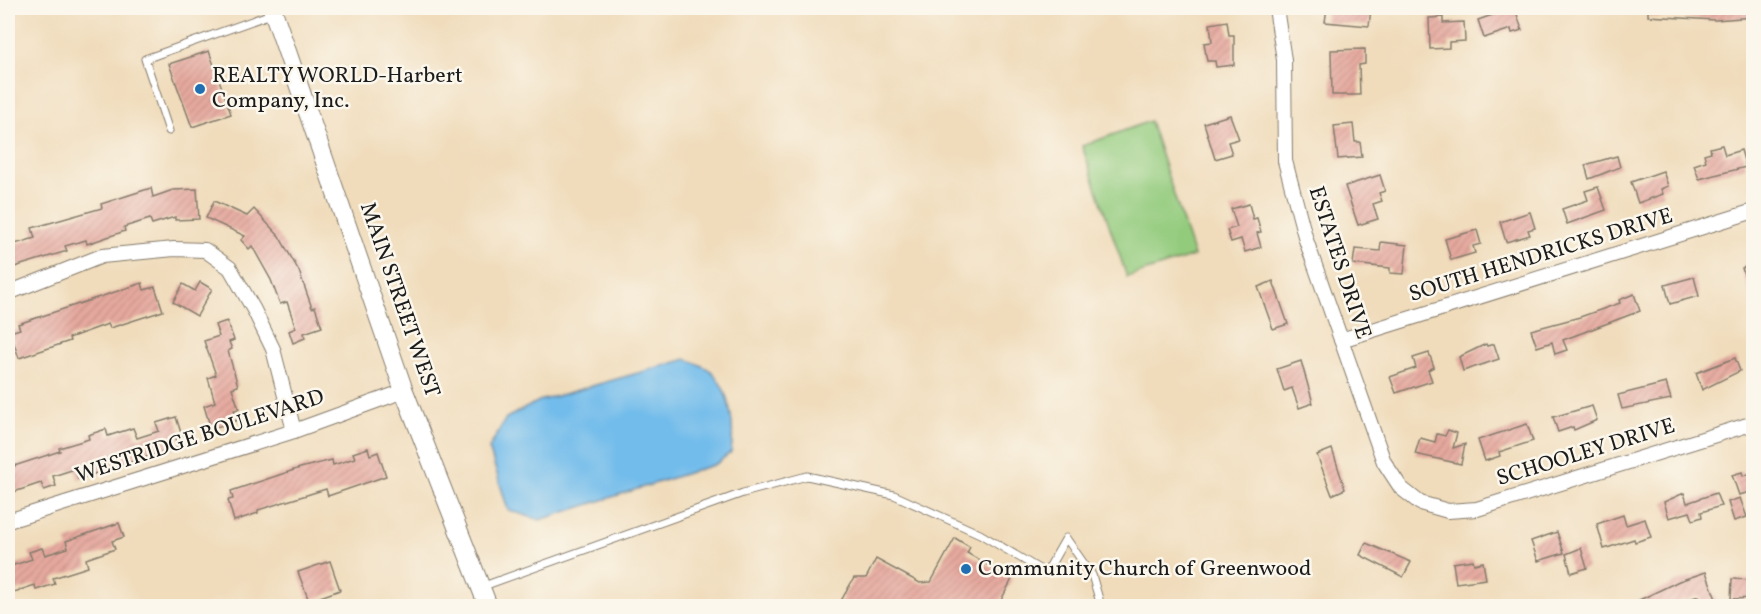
<svg xmlns="http://www.w3.org/2000/svg" width="1761" height="614" viewBox="0 0 1761 614" font-family="Vollkorn,serif">
<style>
.pitch{fill:#93cb7d;stroke:#58744c;stroke-width:1.5}
.water{fill:#72bceb;stroke:#476c84;stroke-width:1.5}
.building{fill:url(#building-hatch)}
.lines{fill:none;stroke-linecap:round;stroke-linejoin:round}
.lane-casing{stroke:#867c6c;stroke-width:9}
.street-casing{stroke:#867c6c;stroke-width:16}
.secondary-casing{stroke:#867c6c;stroke-width:20}
.lane{stroke:#fff;stroke-width:7}
.street{stroke:#fff;stroke-width:14}
.secondary{stroke:#fff;stroke-width:18}
.poi-dot{fill:#1f6fb2;stroke:#fbf7ec;stroke-width:2}
.labels{text-anchor:middle;dominant-baseline:central;stroke-width:5;stroke-linejoin:round;paint-order:stroke}
.poi-label{font-size:22px;fill:#1c1c1c;stroke:#fbf7ec;text-anchor:start}
.street-label{font-size:22px;fill:#1c1c1c;stroke:#fbf7ec}
</style>
<defs>
<pattern id="building-hatch" width="6" height="6" patternUnits="userSpaceOnUse" patternTransform="scale(1.5)"><rect width="6" height="6" fill="#e6a99f"/><path d="M-1 1l2-2M0 6l6-6M5 7l2-2" fill="none" stroke="#c59188"/></pattern>
</defs>
<rect width="100%" height="100%" fill="#fbf7ec"/>
<filter id="ink" filterUnits="userSpaceOnUse"><feTurbulence type="fractalNoise" baseFrequency=".0167" numOctaves="2"/><feDisplacementMap in="SourceGraphic" scale="12" xChannelSelector="R" yChannelSelector="G"/><feConvolveMatrix kernelMatrix="1 2 1 2 8 2 1 2 1" color-interpolation-filters="sRGB"/></filter>
<filter id="wash" filterUnits="userSpaceOnUse"><feTurbulence type="fractalNoise" baseFrequency=".008" numOctaves="4" result="noise"/><feDisplacementMap in="SourceGraphic" scale="24" xChannelSelector="R" yChannelSelector="G"/><feGaussianBlur stdDeviation="1.35" result="paint"/><feColorMatrix in="noise" values="0 0 0 0 0 0 0 0 0 0 0 0 0 0 0 0 0 1.4 0 .05"/><feComposite in="paint" operator="in"/></filter>
<g filter="url(#wash)">
<rect width="100%" height="100%" fill="#f0dcbb"/>
<path class="pitch" d="M 1150,121 L 1194,256 L 1127,277 L 1082,146 Z"/>
<path class="water" d="M 687,359 C 694,363 706,366 712,372 C 731,392 735,427 731,452 L 716,464 L 540,520 L 508,510 L 489,448 L 506,418 L 539,401 Z"/>
<g id="blocks">
<g class="building">
<path d="M 1327,8 L 1371,9 L 1369,26 L 1325,22 Z"/>
<path d="M 1502,8 L 1515,8 L 1522,30 L 1512,33 L 1511,29 L 1484,38 L 1478,20 L 1498,13 L 1496,10 Z"/>
<path d="M 1648,8 L 1754,8 L 1754,17 L 1715,20 L 1648,16 Z"/>
<path d="M 1443,17 L 1443,23 L 1464,22 L 1465,41 L 1449,42 L 1449,48 L 1430,49 L 1429,18 Z"/>
<path d="M 1227,21 L 1229,35 L 1234,35 L 1234,65 L 1216,67 L 1215,61 L 1207,61 L 1204,43 L 1212,42 L 1210,24 Z"/>
<path d="M 1365,49 L 1365,64 L 1359,65 L 1360,95 L 1332,95 L 1331,50 Z"/>
<path d="M 209,51 L 231,114 L 192,127 L 169,64 Z"/>
<path d="M 1230,115 L 1239,139 L 1228,142 L 1232,154 L 1215,159 L 1204,123 Z"/>
<path d="M 1353,124 L 1355,142 L 1360,142 L 1362,157 L 1338,159 L 1334,126 Z"/>
<path d="M 1722,145 L 1725,155 L 1741,150 L 1746,167 L 1699,179 L 1694,165 L 1706,161 L 1704,154 L 1711,152 L 1710,148 Z"/>
<path d="M 1617,156 L 1620,167 L 1589,179 L 1585,165 Z"/>
<path d="M 1663,171 L 1668,186 L 1661,189 L 1663,194 L 1638,203 L 1631,182 Z"/>
<path d="M 1380,175 L 1385,191 L 1379,193 L 1382,201 L 1373,204 L 1378,219 L 1358,225 L 1345,186 Z"/>
<path d="M 1598,187 L 1606,210 L 1567,224 L 1562,209 L 1588,200 L 1585,191 Z"/>
<path d="M 151,188 L 153,197 L 173,190 L 197,189 L 199,219 L 175,220 L 175,217 L 152,224 L 150,219 L 124,227 L 125,231 L 87,244 L 86,240 L 65,246 L 67,251 L 8,269 L 8,246 L 35,238 L 32,228 L 102,208 L 101,204 Z"/>
<path d="M 214,201 L 247,216 L 254,209 L 279,236 L 299,271 L 312,308 L 315,307 L 322,327 L 304,333 L 305,338 L 293,343 L 289,331 L 296,328 L 287,302 L 280,304 L 271,280 L 252,246 L 249,249 L 241,240 L 245,236 L 206,218 Z"/>
<path d="M 1249,204 L 1253,219 L 1257,218 L 1261,232 L 1257,233 L 1261,247 L 1245,252 L 1241,239 L 1231,242 L 1227,230 L 1237,227 L 1231,209 Z"/>
<path d="M 1530,212 L 1535,228 L 1528,230 L 1530,235 L 1506,242 L 1500,222 Z"/>
<path d="M 1477,230 L 1481,244 L 1473,246 L 1475,253 L 1451,260 L 1445,239 Z"/>
<path d="M 1381,242 L 1407,245 L 1404,274 L 1390,273 L 1390,268 L 1353,264 L 1355,249 L 1380,251 Z"/>
<path d="M 1754,264 L 1754,297 L 1751,297 L 1742,268 Z"/>
<path d="M 1694,277 L 1699,296 L 1670,304 L 1665,285 Z"/>
<path d="M 1273,281 L 1288,324 L 1273,329 L 1258,287 Z"/>
<path d="M 200,282 L 212,289 L 197,316 L 173,302 L 183,284 L 195,291 Z"/>
<path d="M 142,283 L 144,290 L 155,287 L 163,311 L 110,328 L 108,324 L 69,338 L 70,341 L 19,358 L 10,332 L 20,329 L 18,324 Z"/>
<path d="M 1634,294 L 1640,311 L 1563,340 L 1567,350 L 1555,354 L 1552,342 L 1537,347 L 1531,330 L 1580,317 L 1620,303 L 1619,300 Z"/>
<path d="M 227,321 L 234,340 L 229,342 L 232,349 L 228,351 L 238,386 L 232,388 L 239,409 L 234,410 L 238,420 L 211,429 L 204,406 L 215,402 L 208,378 L 216,375 L 204,341 L 219,336 L 215,325 Z"/>
<path d="M 1486,344 L 1487,346 L 1494,344 L 1499,359 L 1463,371 L 1459,357 Z"/>
<path d="M 1429,353 L 1434,367 L 1428,370 L 1432,381 L 1396,393 L 1390,377 L 1416,368 L 1413,358 Z"/>
<path d="M 1735,358 L 1740,371 L 1702,390 L 1696,373 Z"/>
<path d="M 1301,361 L 1313,403 L 1299,408 L 1292,388 L 1284,391 L 1277,369 Z"/>
<path d="M 1666,383 L 1671,399 L 1622,409 L 1618,395 Z"/>
<path d="M 1592,406 L 1597,420 L 1574,430 L 1573,427 L 1558,432 L 1553,417 Z"/>
<path d="M 176,417 L 182,436 L 175,438 L 178,447 L 78,479 L 75,469 L 53,476 L 56,486 L 44,490 L 41,483 L 8,494 L 8,468 L 60,451 L 59,448 L 89,439 L 88,435 L 106,429 L 108,436 L 133,428 L 137,438 L 159,431 L 156,423 Z"/>
<path d="M 1527,424 L 1533,441 L 1499,452 L 1500,456 L 1485,461 L 1478,440 Z"/>
<path d="M 1448,430 L 1457,433 L 1453,448 L 1465,444 L 1461,464 L 1415,454 L 1420,438 L 1435,442 L 1437,434 L 1445,436 Z"/>
<path d="M 368,448 L 370,455 L 378,452 L 386,476 L 328,496 L 326,489 L 258,510 L 258,513 L 234,521 L 228,500 L 233,499 L 231,491 L 300,468 L 332,460 L 333,465 L 355,458 L 353,453 Z"/>
<path d="M 1332,449 L 1345,489 L 1332,495 L 1317,455 Z"/>
<path d="M 1742,472 L 1743,476 L 1754,472 L 1754,491 L 1739,495 L 1732,475 Z"/>
<path d="M 1684,493 L 1687,503 L 1716,493 L 1721,506 L 1701,512 L 1702,517 L 1693,520 L 1690,512 L 1669,518 L 1664,502 Z"/>
<path d="M 1740,498 L 1747,517 L 1734,521 L 1728,502 Z"/>
<path d="M 1623,515 L 1626,525 L 1645,519 L 1651,537 L 1635,542 L 1634,539 L 1604,549 L 1597,524 Z"/>
<path d="M 119,523 L 124,537 L 112,541 L 115,549 L 86,559 L 88,567 L 53,578 L 55,584 L 36,590 L 35,585 L 8,594 L 8,567 L 32,559 L 29,552 L 42,548 L 45,555 L 68,548 L 66,541 Z"/>
<path d="M 1557,532 L 1564,553 L 1538,561 L 1531,541 Z"/>
<path d="M 955,538 L 970,547 L 967,553 L 1012,579 L 998,606 L 838,606 L 854,578 L 866,578 L 876,559 L 920,583 L 931,582 Z"/>
<path d="M 1366,543 L 1411,562 L 1403,577 L 1360,555 Z"/>
<path d="M 1581,548 L 1587,568 L 1571,573 L 1566,554 Z"/>
<path d="M 1473,560 L 1474,564 L 1483,562 L 1486,579 L 1456,583 L 1453,563 Z"/>
<path d="M 330,561 L 340,590 L 309,601 L 298,572 Z"/>
<path d="M 1706,572 L 1717,602 L 1702,606 L 1699,596 L 1667,606 L 1627,606 L 1679,581 Z"/>
<path d="M 1732,579 L 1754,580 L 1754,598 L 1731,599 Z"/>
</g>
</g>
</g>
<g filter="url(#ink)">
<use href="#blocks" fill-opacity="0" stroke="#867c6c" stroke-width="1.5"/>
<g class="lines">
<g class="lane-casing">
<g id="lane">
<path d="M 169,131 L 145,59 L 274,13"/>
<path d="M 481,587 L 743,493 L 807,476 L 894,495 L 980,534 L 1046,573 L 1066,538 L 1092,575 L 1101,606"/>
</g>
</g>
<g class="street-casing">
<g id="street">
<path d="M 1276,8 L 1284,60 L 1285,161 L 1306,240 L 1384,462 L 1401,488 L 1420,503 L 1448,511 L 1477,509 L 1754,423"/>
<path d="M 8,293 L 102,256 L 174,249 L 205,250 L 230,268 L 254,310 L 273,349 L 294,431"/>
<path d="M 1341,340 L 1754,211"/>
<path d="M 8,521 L 294,431 L 404,391"/>
</g>
</g>
<g class="secondary-casing">
<path id="secondary" d="M 272,8 L 404,391 L 488,606"/>
</g>
<use href="#lane" class="lane"/>
<use href="#street" class="street"/>
<use href="#secondary" class="secondary"/>
</g>
</g>
<g class="poi-dot">
<circle cx="200" cy="89" r="6"/>
<circle cx="966" cy="569" r="6"/>
</g>
<g class="labels">
<g class="poi-label">
<text x="212" y="76">REALTY WORLD-Harbert<tspan x="212" dy="25">Company, Inc.</tspan></text>
<text x="978" y="569">Community Church of Greenwood</text>
</g>
<g class="street-label">
<text transform="translate(1541 256) rotate(-17)">SOUTH HENDRICKS DRIVE</text>
<text transform="translate(1339 263) rotate(72)">ESTATES DRIVE</text>
<text transform="translate(399 300) rotate(71)">MAIN STREET WEST</text>
<text transform="translate(200 437) rotate(-18)">WESTRIDGE BOULEVARD</text>
<text transform="translate(1586 453) rotate(-17)">SCHOOLEY DRIVE</text>
</g>
</g>
<rect width="1761" height="614" fill="none" stroke="#fbf7ec" stroke-width="30"/>
</svg>
